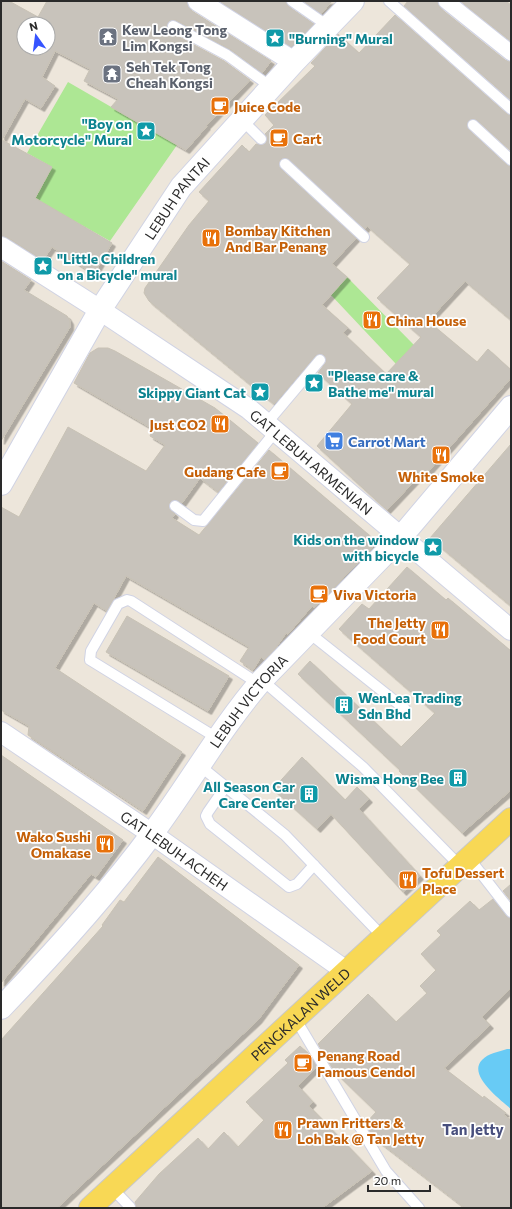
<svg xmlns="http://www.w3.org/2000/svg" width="512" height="1209" viewBox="0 0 512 1209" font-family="Commissioner,sans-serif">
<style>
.green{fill:#ade794}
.water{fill:#68cbf5}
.building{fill:#c8c3bb;stroke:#c8c2b5;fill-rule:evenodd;filter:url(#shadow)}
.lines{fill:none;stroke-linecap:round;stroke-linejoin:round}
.service-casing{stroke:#d0d3e4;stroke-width:12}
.pedestrian-casing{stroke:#d0d3e4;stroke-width:17}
.minor-casing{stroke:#d0d3e4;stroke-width:22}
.tertiary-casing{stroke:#d0d3e4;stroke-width:24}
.primary-casing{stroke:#c8c8c8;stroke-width:24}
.service{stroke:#fff;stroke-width:10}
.pedestrian{stroke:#fff;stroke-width:15}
.minor{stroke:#fff;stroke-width:20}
.tertiary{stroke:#fff;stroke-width:22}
.primary{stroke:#f8d855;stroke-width:22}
.labels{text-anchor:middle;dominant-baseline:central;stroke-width:3.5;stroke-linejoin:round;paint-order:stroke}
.worship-label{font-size:14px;font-weight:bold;fill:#5b616d;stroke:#fff;text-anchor:start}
.culture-label{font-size:14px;font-weight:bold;fill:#0d838f;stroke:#fff;text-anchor:end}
.food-label{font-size:14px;font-weight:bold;fill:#c56008;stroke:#fff;text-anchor:start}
.street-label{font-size:14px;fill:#2a2a2a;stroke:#fff}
.shop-label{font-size:14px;font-weight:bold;fill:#366cbe;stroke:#fff;text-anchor:start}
.neighbourhood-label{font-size:15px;font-weight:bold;fill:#484f7d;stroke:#fff}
</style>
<defs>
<filter id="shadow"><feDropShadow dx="3.5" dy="3.5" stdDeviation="0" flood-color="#0004"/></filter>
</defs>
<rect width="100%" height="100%" fill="#ede6db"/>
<g class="green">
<path d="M 68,82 L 177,145 L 110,241 L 35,199 L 52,167 L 27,153 Z"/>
<path d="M 347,277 L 414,345 L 396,364 L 331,295 Z"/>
</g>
<path class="water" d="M 507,1049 L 511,1049 L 511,1109 C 501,1100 467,1075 482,1060 C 488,1053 499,1052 507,1049 Z"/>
<g class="building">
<path d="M 1,1 L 9,1 L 38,17 L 47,1 L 187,1 L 188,7 L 192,11 L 271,61 L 262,73 L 230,49 L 176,20 L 169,21 L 167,27 L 170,32 L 224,61 L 250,80 L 206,126 L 207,126 L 186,150 L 111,107 L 118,99 L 84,81 L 90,69 L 55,51 L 42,77 L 55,86 L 41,108 L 25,99 L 2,140 L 52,167 L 35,198 L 112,243 L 94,274 L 52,247 L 43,260 L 7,237 L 1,236 ZM 24,24 L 48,24 L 48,48 L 24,48 Z"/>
<path d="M 219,1 L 286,1 L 288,6 L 314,24 L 291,47 Z"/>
<path d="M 303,1 L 332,1 L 321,14 Z"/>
<path d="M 408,1 L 437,1 L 440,8 L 505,60 L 511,62 L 511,100 L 404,6 Z"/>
<path d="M 460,1 L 506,1 L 511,5 L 511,41 Z"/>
<path d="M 395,15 L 507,114 L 511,115 L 511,151 L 477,120 L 471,119 L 467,124 L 469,130 L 507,165 L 511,166 L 511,320 L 465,281 L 428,321 L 477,362 L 488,349 L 511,370 L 511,378 L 426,474 L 424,471 L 387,510 L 317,446 L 352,404 L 318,373 L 326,362 L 324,355 L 321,354 L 315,356 L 274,404 L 149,301 L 144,293 L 145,288 L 189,225 L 209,201 L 199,192 L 242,145 L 249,152 L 256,144 L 262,145 L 266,143 L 267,138 L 265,134 L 274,125 L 265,115 L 315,66 L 311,63 L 338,34 L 359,53 ZM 286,158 L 365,229 L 367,226 L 410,264 L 377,298 L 421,337 L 386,374 L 343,333 L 348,328 L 322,305 L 347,277 L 332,264 L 356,238 L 281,169 L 279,162 L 281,159 Z"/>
<path d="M 1,261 L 31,280 L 24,290 L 67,316 L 70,321 L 70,327 L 1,441 Z"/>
<path d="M 98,348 L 108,348 L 115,351 L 215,408 L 258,443 L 218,492 L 200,478 L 182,503 L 176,500 L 170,502 L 169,508 L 175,514 L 172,518 L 199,535 L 269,450 L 369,535 L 372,548 L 314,608 L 312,606 L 288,634 L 286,633 L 275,649 L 264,660 L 261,657 L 253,670 L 240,661 L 249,647 L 126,576 L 107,611 L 94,603 L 55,668 L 182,752 L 143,811 L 28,735 L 29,726 L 1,710 L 1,507 L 19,517 L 68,427 L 146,471 L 165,445 L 150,436 L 153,429 L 74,383 L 90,353 Z"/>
<path d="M 511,444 L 511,606 L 430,538 Z"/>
<path d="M 407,567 L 446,600 L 448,598 L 511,651 L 511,790 L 462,833 L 399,771 L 400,770 L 298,674 L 310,661 L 401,747 L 435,713 L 339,629 L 362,604 L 369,609 Z"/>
<path d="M 127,616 L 229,676 L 208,711 L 106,652 Z"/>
<path d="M 1,755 L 123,840 L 96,877 L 91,874 L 1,983 Z"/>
<path d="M 302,757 L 345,800 L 357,787 L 369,799 L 359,809 L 420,876 L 403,892 L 331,814 L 317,829 L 273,789 Z"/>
<path d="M 158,857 L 299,965 L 258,1020 L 57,1208 L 1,1208 L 1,1040 L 103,926 L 102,925 L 120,900 L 124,902 Z"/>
<path d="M 511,884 L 511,901 L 503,891 Z"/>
<path d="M 493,899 L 506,916 L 511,918 L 511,988 L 482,1017 L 490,1025 L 444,1068 L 483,1098 L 484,1096 L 506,1113 L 504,1115 L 511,1120 L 511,1208 L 465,1208 L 373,1137 L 365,1124 L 376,1112 L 334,1071 L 318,1044 L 368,994 L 396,1022 L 427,993 L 420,986 L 436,970 L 421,954 L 441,935 L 437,931 L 470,901 L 479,910 Z"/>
<path d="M 300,1046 L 309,1054 L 317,1067 L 298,1086 L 313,1102 L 309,1106 L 372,1171 L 322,1208 L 136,1208 L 135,1202 L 159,1174 L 198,1138 L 208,1149 L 224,1132 L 238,1147 L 264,1120 L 246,1102 L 288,1063 L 285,1060 Z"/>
</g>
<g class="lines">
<g class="service-casing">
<g id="service">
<path d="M 292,1 L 328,26"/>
<path d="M 389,1 L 511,109"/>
<path d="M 173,26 L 227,55 L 271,87"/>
<path d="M 241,119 L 261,139"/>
<path d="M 473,125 L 511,160"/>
<path d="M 285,164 L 364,237"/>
<path d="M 266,424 L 320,360"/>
<path d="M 175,506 L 194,520 L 203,521 L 275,432"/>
<path d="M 308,632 L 405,709"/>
<path d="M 262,680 L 363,767 L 460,866"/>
<path d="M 217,738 L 90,660 L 91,651 L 118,604 L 127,600 L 131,601 L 259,684"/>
<path d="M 199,765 L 285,835 L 383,937"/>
<path d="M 226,786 L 208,812 L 206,816 L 210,824 L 289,887 L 297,884 L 314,865"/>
<path d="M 469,858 L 511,912"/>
<path d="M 295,1018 L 386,1171 L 419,1208"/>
<path d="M 112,1188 L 130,1207"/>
</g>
</g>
<g class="pedestrian-casing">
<path id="pedestrian" d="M 446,1 L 511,53"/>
</g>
<g class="minor-casing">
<g id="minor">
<path d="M 198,1 L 294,62"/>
<path id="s1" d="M 1,247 L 100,310 L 249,409 L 511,630"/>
<path id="s2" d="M 1,732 L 152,834 L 346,971"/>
</g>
</g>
<g class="tertiary-casing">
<g id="tertiary">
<path id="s3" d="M 1,484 L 100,310 L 181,187 L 294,62 L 353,1"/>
<path id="s4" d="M 1,1008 C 54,953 106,896 152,834 C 190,783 220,729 262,680 L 401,537 L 511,407"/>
</g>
</g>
<g class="primary-casing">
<g id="primary">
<path id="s5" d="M 90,1208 L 511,819"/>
</g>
</g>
<use href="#service" class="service"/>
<use href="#pedestrian" class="pedestrian"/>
<use href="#minor" class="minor"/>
<use href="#tertiary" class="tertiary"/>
<use href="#primary" class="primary"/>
</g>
<defs>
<g id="temple-square" transform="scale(1)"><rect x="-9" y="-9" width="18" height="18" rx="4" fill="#6b7280" stroke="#fff"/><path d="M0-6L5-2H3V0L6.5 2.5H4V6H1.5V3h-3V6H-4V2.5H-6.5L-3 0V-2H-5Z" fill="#fff"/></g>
<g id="sight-square" transform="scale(1)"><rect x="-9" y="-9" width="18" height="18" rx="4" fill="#0f9aa8" stroke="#fff"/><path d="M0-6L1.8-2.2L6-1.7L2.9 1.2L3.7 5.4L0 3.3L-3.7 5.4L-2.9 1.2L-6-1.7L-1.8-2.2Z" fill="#fff"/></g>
<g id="cafe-square" transform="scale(1)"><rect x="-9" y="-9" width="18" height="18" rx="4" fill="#e8710a" stroke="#fff"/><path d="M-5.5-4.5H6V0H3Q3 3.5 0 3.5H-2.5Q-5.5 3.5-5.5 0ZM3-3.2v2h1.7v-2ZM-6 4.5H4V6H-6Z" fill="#fff"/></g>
<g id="restaurant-square" transform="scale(1)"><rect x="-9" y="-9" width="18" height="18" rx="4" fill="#e8710a" stroke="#fff"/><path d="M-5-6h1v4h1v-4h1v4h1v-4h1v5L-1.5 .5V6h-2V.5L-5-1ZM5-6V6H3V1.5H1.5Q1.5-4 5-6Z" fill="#fff"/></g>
<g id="supermarket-square" transform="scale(1)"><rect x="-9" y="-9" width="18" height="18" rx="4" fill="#3f7fe0" stroke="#fff"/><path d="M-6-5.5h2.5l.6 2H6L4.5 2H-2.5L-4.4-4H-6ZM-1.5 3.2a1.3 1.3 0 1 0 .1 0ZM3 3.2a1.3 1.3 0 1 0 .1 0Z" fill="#fff"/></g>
<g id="building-square" transform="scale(1)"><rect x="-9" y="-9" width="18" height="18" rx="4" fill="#0f9aa8" stroke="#fff"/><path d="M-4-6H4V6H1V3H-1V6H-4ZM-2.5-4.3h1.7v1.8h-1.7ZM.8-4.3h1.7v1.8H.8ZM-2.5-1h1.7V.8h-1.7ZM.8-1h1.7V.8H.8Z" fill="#fff"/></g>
</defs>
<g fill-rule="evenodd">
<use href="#temple-square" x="108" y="37"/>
<use href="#sight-square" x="275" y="38"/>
<use href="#temple-square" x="112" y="74"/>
<use href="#cafe-square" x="220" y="106"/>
<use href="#sight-square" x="146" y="131"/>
<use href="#cafe-square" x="279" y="138"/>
<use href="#restaurant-square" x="211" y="238"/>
<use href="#sight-square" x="43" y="266"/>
<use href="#restaurant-square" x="372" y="320"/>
<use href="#sight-square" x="314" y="383"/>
<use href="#sight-square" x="260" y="392"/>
<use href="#restaurant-square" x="220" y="424"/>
<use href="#supermarket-square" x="334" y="441"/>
<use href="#restaurant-square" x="441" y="455"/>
<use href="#cafe-square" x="280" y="471"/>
<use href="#sight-square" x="433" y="547"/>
<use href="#cafe-square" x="319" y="594"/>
<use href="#restaurant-square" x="440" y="630"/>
<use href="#building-square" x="344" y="705"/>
<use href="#building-square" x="458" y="778"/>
<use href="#building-square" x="309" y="794"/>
<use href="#restaurant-square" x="105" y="844"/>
<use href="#restaurant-square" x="408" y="880"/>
<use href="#cafe-square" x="303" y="1063"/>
<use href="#restaurant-square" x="283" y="1130"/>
</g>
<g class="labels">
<g class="worship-label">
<text x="122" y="29">Kew Leong Tong<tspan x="122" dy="16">Lim Kongsi</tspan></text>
<text x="126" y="66">Seh Tek Tong<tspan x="126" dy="16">Cheah Kongsi</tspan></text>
</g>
<g class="culture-label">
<text x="289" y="38" text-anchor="start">"Burning" Mural</text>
<text x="132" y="123">"Boy on<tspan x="132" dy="16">Motorcycle" Mural</tspan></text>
<text x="57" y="258" text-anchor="start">"Little Children<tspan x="57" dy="16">on a Bicycle" mural</tspan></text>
<text x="328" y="375" text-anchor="start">"Please care &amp;<tspan x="328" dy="16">Bathe me" mural</tspan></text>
<text x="246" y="392">Skippy Giant Cat</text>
<text x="419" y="539">Kids on the window<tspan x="419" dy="16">with bicycle</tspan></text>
<text x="358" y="697" text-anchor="start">WenLea Trading<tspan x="358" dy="16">Sdn Bhd</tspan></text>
<text x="444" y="778">Wisma Hong Bee</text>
<text x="295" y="786">All Season Car<tspan x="295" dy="16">Care Center</tspan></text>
</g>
<g class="food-label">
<text x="234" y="106">Juice Code</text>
<text x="293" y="138">Cart</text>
<text x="225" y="230">Bombay Kitchen<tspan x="225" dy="16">And Bar Penang</tspan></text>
<text x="386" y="320">China House</text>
<text x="206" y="424" text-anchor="end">Just CO2</text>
<text x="266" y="471" text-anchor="end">Gudang Cafe</text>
<text x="441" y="476" text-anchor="middle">White Smoke</text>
<text x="333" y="594">Viva Victoria</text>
<text x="426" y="622" text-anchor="end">The Jetty<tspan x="426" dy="16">Food Court</tspan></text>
<text x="91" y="836" text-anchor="end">Wako Sushi<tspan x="91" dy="16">Omakase</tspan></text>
<text x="422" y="872">Tofu Dessert<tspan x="422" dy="16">Place</tspan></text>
<text x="317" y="1055">Penang Road<tspan x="317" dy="16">Famous Cendol</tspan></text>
<text x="297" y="1122">Prawn Fritters &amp;<tspan x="297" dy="16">Loh Bak @ Tan Jetty</tspan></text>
</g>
<g class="street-label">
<text stroke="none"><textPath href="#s3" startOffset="336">LEBUH PANTAI</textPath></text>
<text stroke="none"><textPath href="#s1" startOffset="378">GAT LEBUH ARMENIAN</textPath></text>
<text stroke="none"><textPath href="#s4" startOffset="395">LEBUH VICTORIA</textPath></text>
<text stroke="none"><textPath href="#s2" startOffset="210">GAT LEBUH ACHEH</textPath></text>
<text stroke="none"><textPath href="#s5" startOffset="286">PENGKALAN WELD</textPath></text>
</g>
<g class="shop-label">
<text x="348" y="441">Carrot Mart</text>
</g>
<g class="neighbourhood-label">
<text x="473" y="1129">Tan Jetty</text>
</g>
</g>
<rect width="512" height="1209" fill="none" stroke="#2a2a2a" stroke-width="4"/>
<g transform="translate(36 36) rotate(346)"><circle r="19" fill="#ffffff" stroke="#aaaaaa"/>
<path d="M0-3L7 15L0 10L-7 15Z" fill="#3654ff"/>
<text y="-6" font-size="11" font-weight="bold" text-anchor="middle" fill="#2a2a2a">N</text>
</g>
<path d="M368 1185v6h62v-6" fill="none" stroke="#2a2a2a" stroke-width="2"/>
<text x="374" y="1185" font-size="12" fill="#2a2a2a" stroke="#ffffff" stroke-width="3" paint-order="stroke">20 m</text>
</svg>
